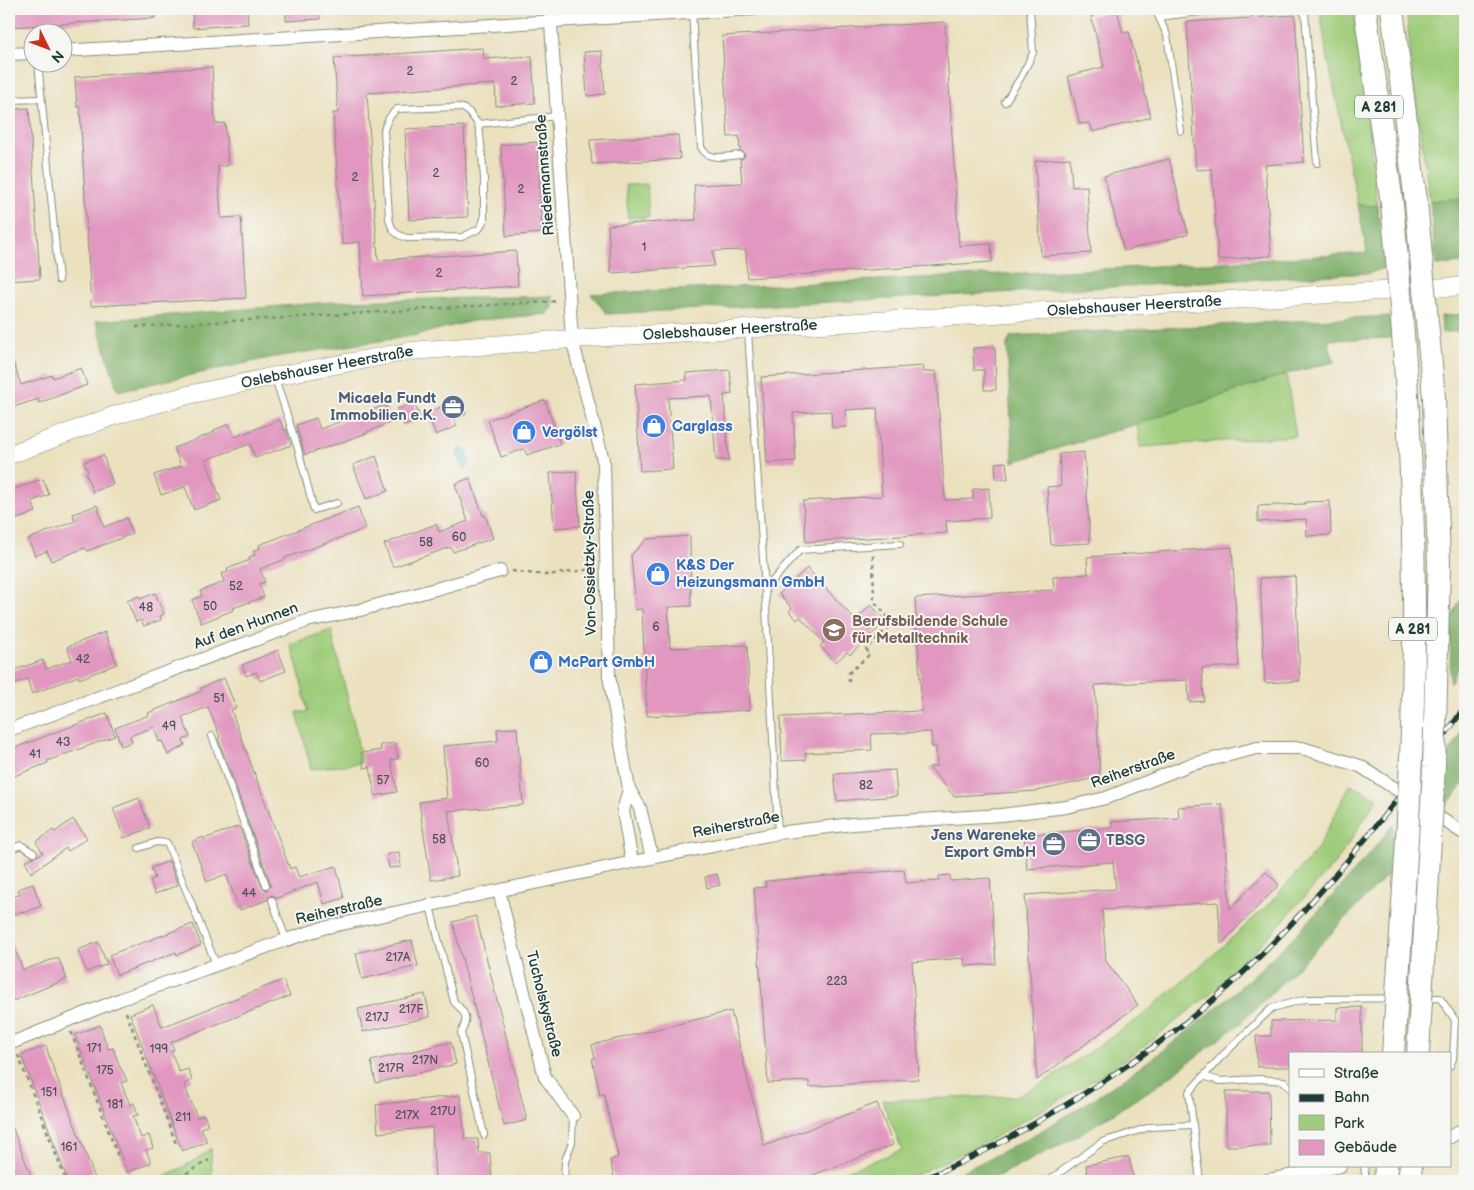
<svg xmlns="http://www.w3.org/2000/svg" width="1474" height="1190" viewBox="0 0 1474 1190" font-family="'Balsamiq Sans',sans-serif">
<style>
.green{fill:#a0cd7b;stroke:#608558}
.forest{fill:#80b06b;stroke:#507650}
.water{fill:#53c0cb;stroke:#397e80}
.building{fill:#e197bf}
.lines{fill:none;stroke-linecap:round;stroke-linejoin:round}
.service-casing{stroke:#858f7a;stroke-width:8}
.minor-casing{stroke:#858f7a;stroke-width:14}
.secondary-casing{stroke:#858f7a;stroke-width:19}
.motorway-casing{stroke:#858f7a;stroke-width:24}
.path{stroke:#858f7a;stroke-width:2.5;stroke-dasharray:4 4;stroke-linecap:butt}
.service{stroke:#fff;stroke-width:6}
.minor{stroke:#fff;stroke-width:12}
.secondary{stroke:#fff;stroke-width:18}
.motorway{stroke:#fff;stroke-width:22}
.rail-casing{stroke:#1f3d34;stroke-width:5.5}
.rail{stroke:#f6f6f2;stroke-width:4;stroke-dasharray:11;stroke-linecap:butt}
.motorway-bridge-casing{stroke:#858f7a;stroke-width:24;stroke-linecap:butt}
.motorway-bridge{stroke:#fff;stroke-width:22}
.labels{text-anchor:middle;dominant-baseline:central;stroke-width:4;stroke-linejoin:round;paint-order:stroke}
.number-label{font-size:12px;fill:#505457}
.shield{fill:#f6f6f2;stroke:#60746d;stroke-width:1}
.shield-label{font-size:14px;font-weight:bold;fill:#1f3d34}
.street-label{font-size:15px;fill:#1f3d34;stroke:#f6f6f2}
.service-label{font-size:15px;font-weight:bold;fill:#4e5e75;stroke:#f6f6f2;text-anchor:end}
.shop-label{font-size:15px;font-weight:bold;fill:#366cbe;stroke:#f6f6f2;text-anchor:start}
.education-label{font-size:15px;font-weight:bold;fill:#785e54;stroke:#f6f6f2;text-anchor:start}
</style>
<rect width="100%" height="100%" fill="#f6f6f2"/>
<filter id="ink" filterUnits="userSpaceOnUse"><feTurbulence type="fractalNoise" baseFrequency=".02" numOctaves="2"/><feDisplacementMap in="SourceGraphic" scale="10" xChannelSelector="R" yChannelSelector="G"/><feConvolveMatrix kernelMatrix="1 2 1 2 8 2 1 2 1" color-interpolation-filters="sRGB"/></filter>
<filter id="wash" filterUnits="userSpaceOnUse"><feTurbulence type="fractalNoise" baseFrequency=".0096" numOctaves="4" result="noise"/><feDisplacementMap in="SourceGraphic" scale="20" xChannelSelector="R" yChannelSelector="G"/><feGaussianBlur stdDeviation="1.12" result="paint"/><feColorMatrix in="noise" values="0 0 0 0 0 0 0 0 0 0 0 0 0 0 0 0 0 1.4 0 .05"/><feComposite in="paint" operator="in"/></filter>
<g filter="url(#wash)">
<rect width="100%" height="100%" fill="#ebe1bf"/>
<g class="green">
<path d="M 1320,9 L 1351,9 L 1354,16 L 1367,110 L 1377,206 L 1358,205 L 1326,50 Z"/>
<path d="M 1413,9 L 1465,9 L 1465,198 L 1430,201 L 1412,71 L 1407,15 L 1413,11 Z"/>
<path d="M 647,184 L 649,217 L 628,218 L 626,185 Z"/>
<path d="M 1286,374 L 1296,436 L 1140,447 L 1137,424 Z"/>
<path d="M 331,630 L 356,732 L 361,763 L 311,769 L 297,712 L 308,712 L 298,668 L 290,644 Z"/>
<path d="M 1350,785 L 1378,798 L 1337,861 L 1268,937 L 1209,995 L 1147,1044 L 1094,1080 L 988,1141 L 916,1175 L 900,1181 L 820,1181 L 902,1150 L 882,1100 L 1018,1096 L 1043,1083 L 1138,1019 L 1211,957 L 1270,903 L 1317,850 Z"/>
<path d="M 211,1148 L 212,1181 L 150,1181 C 174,1172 191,1165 211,1148 Z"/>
</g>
<g class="forest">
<path d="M 1465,198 L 1465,263 L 1436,265 L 1430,201 Z"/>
<path d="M 1358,205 L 1377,206 L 1385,268 L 1370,273 L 607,314 L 591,294 L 1125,268 L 1367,253 Z"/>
<path d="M 552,296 L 553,308 L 547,314 L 472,321 L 413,336 L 274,357 L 118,391 L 96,321 L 344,301 Z"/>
<path d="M 1465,314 L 1465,330 L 1442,333 L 1441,316 Z"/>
<path d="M 1389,316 L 1391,338 L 1328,340 L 1334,362 L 1286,374 L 1137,424 L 1013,462 L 1007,344 L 1011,336 Z"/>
<path d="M 1465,589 L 1465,653 L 1450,683 L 1451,620 Z"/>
<path d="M 1465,728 L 1465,782 L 1445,807 L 1448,754 Z"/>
<path d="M 1393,825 L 1391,871 L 1319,946 L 1242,1022 L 1157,1086 L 1072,1139 L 988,1181 L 941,1181 C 1120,1102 1271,978 1393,825 Z"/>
</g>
<path class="water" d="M 460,448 L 466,450 L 470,461 L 468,466 L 465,468 L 461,464 L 457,454 Z"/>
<g id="blocks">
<g class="building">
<path d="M 9,9 L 155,9 L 155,18 L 9,27 Z"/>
<path d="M 192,9 L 247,9 L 248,24 L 193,28 Z"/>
<path d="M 286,9 L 320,9 L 320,19 L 286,21 Z"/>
<path d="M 1117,9 L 1123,33 L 1129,32 L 1151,117 L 1093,132 L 1090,123 L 1080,124 L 1068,76 L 1104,67 L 1091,16 Z"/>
<path d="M 1295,15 L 1304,162 L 1265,165 L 1271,256 L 1218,260 L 1212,169 L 1196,170 L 1187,22 Z"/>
<path d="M 945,22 L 959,246 L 991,244 L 992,262 L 747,278 L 746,250 L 713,251 L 714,266 L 611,273 L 608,225 L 696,220 L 694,185 L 742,183 L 740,160 L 744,157 L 745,154 L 740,150 L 739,136 L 728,137 L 722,36 Z"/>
<path d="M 483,48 L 484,59 L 532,56 L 535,103 L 496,106 L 495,84 L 367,93 L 378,260 L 516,251 L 518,286 L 363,296 L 360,242 L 342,244 L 333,113 L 338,113 L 334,58 Z"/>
<path d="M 602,51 L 605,94 L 587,96 L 584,52 Z"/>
<path d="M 212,67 L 215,124 L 225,123 L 228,166 L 218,166 L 221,218 L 241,217 L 246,298 L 91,306 L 80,107 L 77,107 L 75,77 Z"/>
<path d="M 29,108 L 40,279 L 9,281 L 9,109 Z"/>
<path d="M 464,126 L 468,217 L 409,220 L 405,129 Z"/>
<path d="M 678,135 L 680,159 L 592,164 L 590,140 Z"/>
<path d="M 537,142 L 542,233 L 506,236 L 501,145 Z"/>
<path d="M 1070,158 L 1072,187 L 1087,186 L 1091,253 L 1041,256 L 1035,161 Z"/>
<path d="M 1169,159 L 1188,234 L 1124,251 L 1104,176 Z"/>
<path d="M 995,347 L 996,390 L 984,390 L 984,370 L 974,370 L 973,348 Z"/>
<path d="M 9,355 L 11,355 L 21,385 L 52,375 L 53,378 L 81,368 L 87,385 L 39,403 L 38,399 L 14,407 L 12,403 L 9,404 Z"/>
<path d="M 923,366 L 924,372 L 936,371 L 945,500 L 973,499 L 973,489 L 989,488 L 990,518 L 946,521 L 947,533 L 806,542 L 803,501 L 882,496 L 877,408 L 846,410 L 847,427 L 832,428 L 831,411 L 793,413 L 796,461 L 767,463 L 761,377 Z"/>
<path d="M 730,370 L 732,394 L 724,395 L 729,460 L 716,460 L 711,396 L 668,398 L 673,469 L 640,471 L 635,384 L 687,380 L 686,373 Z"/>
<path d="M 459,399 L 466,414 L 454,419 L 457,426 L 436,435 L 427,413 Z"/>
<path d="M 545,400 L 560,444 L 527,455 L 524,449 L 501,457 L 488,420 Z"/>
<path d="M 414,403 L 421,419 L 404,426 L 397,409 Z"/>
<path d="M 385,405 L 392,422 L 367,432 L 367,433 L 305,455 L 296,425 L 316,418 L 320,429 Z"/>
<path d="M 280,420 L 284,430 L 286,429 L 291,445 L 255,458 L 250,444 L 206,460 L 221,500 L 194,510 L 185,487 L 161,495 L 154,475 L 181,466 L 174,448 L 215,432 L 214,430 L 229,424 L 234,437 Z"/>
<path d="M 1084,452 L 1090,543 L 1051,545 L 1047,487 L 1061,486 L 1059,454 Z"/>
<path d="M 103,455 L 113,484 L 93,492 L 86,473 L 88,472 L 84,462 Z"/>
<path d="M 376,456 L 388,491 L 366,499 L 353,465 Z"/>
<path d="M 1006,462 L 1008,479 L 996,479 L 995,463 Z"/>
<path d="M 576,471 L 580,526 L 554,528 L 550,473 Z"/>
<path d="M 470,478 L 483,516 L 485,515 L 493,538 L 453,552 L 451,547 L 393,567 L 384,544 L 436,524 L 439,532 L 468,521 L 455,484 Z"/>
<path d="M 43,479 L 49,495 L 32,501 L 36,512 L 17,519 L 9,497 L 9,491 Z"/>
<path d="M 1330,501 L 1331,535 L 1307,536 L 1306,519 L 1258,522 L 1258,506 L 1305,504 L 1305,502 Z"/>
<path d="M 97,505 L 104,527 L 127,518 L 132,534 L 87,551 L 85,548 L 51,561 L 47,551 L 35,556 L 28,539 L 75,521 L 73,514 Z"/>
<path d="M 358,507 L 365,529 L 285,558 L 286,559 L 260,569 L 265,582 L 259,584 L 264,597 L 233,608 L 234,610 L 201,623 L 192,600 L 202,596 L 200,591 L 224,582 L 221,574 L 228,572 L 227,569 L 250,560 L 249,557 L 255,555 L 253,551 L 260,548 L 259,545 Z"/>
<path d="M 690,536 L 691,606 L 668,607 L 670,648 L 747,645 L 750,710 L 647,716 L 642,609 L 636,610 L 631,555 L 647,539 Z"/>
<path d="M 1232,547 L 1239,666 L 1202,668 L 1204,701 L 1189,702 L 1188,680 L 1095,685 L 1100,777 L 1037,791 L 954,796 L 929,767 L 937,766 L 936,747 L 932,747 L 931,732 L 871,734 L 872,750 L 805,753 L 806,760 L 782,761 L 780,717 L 922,711 L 915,598 L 1054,590 L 1053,577 L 1088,574 L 1087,557 Z"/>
<path d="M 807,568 L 855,620 L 871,605 L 886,621 L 850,655 L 847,652 L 836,662 L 820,646 L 824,642 L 800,617 L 797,620 L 789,611 L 792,608 L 779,594 Z"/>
<path d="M 1295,576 L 1300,681 L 1265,683 L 1260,578 Z"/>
<path d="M 155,593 L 164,614 L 160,616 L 161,620 L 144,626 L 141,620 L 136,622 L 127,601 L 139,596 L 140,599 Z"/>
<path d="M 105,632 L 117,664 L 79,679 L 78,676 L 32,694 L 27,679 L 9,686 L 9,672 L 43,660 L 46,669 L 72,660 L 67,647 Z"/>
<path d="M 278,650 L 286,671 L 260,681 L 256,672 L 246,676 L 242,665 Z"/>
<path d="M 224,678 L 236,708 L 231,710 L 290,869 L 295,867 L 299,877 L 336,866 L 344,898 L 324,904 L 318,882 L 277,898 L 273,895 L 270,896 L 267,900 L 240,910 L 226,874 L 207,882 L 192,842 L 203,837 L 204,839 L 239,826 L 262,887 L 267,890 L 271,885 L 218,738 L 220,737 L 208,707 L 182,717 L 190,737 L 183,740 L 185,745 L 168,755 L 162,741 L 159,742 L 154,727 L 130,736 L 132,742 L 121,746 L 115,728 L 149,715 L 148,713 L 202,691 L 201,688 Z"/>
<path d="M 107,713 L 115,736 L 47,761 L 48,763 L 14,776 L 9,763 L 9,750 Z"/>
<path d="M 517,728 L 523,805 L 448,811 L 458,876 L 431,880 L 419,802 L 447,798 L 443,746 L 498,741 L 497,729 Z"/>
<path d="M 395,743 L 398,759 L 391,760 L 397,792 L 375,796 L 370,767 L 364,768 L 361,753 L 381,750 L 380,745 Z"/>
<path d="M 895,770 L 897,796 L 837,801 L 834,774 Z"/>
<path d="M 139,798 L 150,828 L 124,838 L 113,808 Z"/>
<path d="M 1222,804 L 1230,909 L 1266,872 L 1279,885 L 1221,944 L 1218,902 L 1102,910 L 1106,961 L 1138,1005 L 1037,1080 L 1025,895 L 1116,889 L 1113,862 L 1027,869 L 1024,835 L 1112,828 L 1111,822 L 1179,818 L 1178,807 Z"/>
<path d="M 73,819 L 87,838 L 68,851 L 66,848 L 31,873 L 25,861 L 43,853 L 36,842 L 53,830 L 55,832 Z"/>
<path d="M 399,852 L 401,867 L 389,868 L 387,854 Z"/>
<path d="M 169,861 L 178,885 L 155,894 L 150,880 L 155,878 L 151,868 Z"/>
<path d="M 904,870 L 906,883 L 939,881 L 939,876 L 950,875 L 951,881 L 990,878 L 996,964 L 965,966 L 964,958 L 912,962 L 919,1073 L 917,1073 L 918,1079 L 809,1087 L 809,1081 L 768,1083 L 754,888 L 766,887 L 765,881 Z"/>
<path d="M 717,874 L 720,885 L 707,888 L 705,877 Z"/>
<path d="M 33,884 L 41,906 L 23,913 L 22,911 L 9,916 L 9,898 L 20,894 L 18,889 Z"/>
<path d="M 476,916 L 527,1120 L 504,1126 L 453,922 Z"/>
<path d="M 193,924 L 201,945 L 177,955 L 176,952 L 117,975 L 109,955 Z"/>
<path d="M 9,935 L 23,970 L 54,959 L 59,959 L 67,979 L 13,1001 L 9,989 Z"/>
<path d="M 412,940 L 418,966 L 362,979 L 356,953 Z"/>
<path d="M 98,942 L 107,964 L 87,972 L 78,950 Z"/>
<path d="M 283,980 L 290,996 L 171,1042 L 174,1050 L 171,1051 L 179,1072 L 188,1069 L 192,1080 L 184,1084 L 197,1117 L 204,1115 L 208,1125 L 201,1128 L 207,1142 L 182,1151 L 130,1014 L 153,1005 L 162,1027 Z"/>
<path d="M 425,994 L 430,1017 L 363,1032 L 358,1009 Z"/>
<path d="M 1362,1007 L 1362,1054 L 1290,1054 L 1290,1067 L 1257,1067 L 1256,1036 L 1271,1036 L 1271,1021 L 1337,1020 L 1337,1008 Z"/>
<path d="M 731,1011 L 764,1146 L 877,1103 L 893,1145 L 797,1181 L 615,1181 L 610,1160 L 618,1157 L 604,1094 L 600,1095 L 592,1059 L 595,1058 L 592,1045 Z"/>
<path d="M 100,1025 L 108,1049 L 113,1048 L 121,1070 L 122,1070 L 127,1081 L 121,1083 L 130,1105 L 134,1103 L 138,1115 L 133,1116 L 141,1138 L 149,1135 L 153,1148 L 146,1150 L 151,1163 L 127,1172 L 75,1035 Z"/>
<path d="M 451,1042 L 456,1064 L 376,1083 L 371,1061 Z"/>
<path d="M 46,1046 L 50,1059 L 96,1181 L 68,1181 L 28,1073 L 21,1055 Z"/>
<path d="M 1226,1091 L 1269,1091 L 1270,1146 L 1226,1146 Z"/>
<path d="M 460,1095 L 465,1139 L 478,1139 L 479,1153 L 490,1153 L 492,1181 L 435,1181 L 432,1127 L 378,1133 L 376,1105 Z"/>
<path d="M 9,1121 L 10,1121 L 33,1181 L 9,1181 Z"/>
<path d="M 1129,1157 L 1134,1181 L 1088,1181 L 1086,1165 Z"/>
</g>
</g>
</g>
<g filter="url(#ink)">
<use href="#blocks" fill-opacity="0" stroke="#858f7a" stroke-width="1"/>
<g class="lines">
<g class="service-casing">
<g id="service">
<path d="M 1155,9 L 1167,35 L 1181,131"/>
<path d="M 1300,9 L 1305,14 L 1317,163"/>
<path d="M 692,12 L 701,147 C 708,162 726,156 740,155"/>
<path d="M 1159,17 L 1224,9"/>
<path d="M 38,62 L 59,280"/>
<path d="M 9,100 L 41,99"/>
<path d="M 1005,102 L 1021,77 L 1033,53 L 1030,9"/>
<path d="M 456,107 L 463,108 L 469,112 L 478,124 L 480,134 L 484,178 L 484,220 L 479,229 L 462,237 L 407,238 C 395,235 391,229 389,218 L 384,130 C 387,120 390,115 397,109 Z"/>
<path d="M 478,124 L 558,116"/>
<path d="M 748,331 L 765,589 L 778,833"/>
<path d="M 275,378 L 298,449 L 314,510 L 337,503"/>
<path d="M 765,589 L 800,550 L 900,544"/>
<path d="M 212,736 L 266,885"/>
<path d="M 139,848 L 157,842 L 167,843 L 216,964"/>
<path d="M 9,850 L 21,845 L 34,853"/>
<path d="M 272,900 L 286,939"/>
<path d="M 430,906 L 454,1002 C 466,1013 469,1017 461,1033 L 484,1135"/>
<path d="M 1203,1076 L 1220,1081 L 1260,1079 L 1284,1081 L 1290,1088"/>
<path d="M 1364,1166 L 1366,1181"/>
<path d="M 564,1181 L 565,1161 L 572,1142 L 573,1116"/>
<path d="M 1048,1181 L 1102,1142 L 1150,1127 L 1192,1125"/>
<path d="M 1200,1181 L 1189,1092 L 1221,1057 L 1272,1008 L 1306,999 L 1440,998 L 1455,1020 L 1453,1059 L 1450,1066"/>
</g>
</g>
<g class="minor-casing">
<g id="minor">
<path d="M 550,9 L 572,339 L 604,464 L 609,676 L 629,789 L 640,808 L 652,858"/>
<path d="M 62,51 L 754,9"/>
<path d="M 9,54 L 32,53"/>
<path d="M 9,730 L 307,621 L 360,610 L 500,571"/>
<path d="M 629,789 L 623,811 L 632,862"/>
<path d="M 1429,811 L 1465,834"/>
<path d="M 499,891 L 545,1077 L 573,1116"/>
<path d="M 9,1044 L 121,999 L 280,942 L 323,928 L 652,858 L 778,833 L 853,824 L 1001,815 L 1066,807 L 1106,798 L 1189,765 L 1257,748 L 1302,748 L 1360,766 L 1413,800"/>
<path d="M 1450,1137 L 1465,1128"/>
<path d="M 1263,1181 L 1340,1166"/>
</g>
</g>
<g class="secondary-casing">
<g id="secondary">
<path id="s1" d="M 9,455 L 113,416 L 188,395 L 275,376 L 411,351 L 572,339 L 1465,286"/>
</g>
</g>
<g class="motorway-casing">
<g id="motorway">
<path d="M 1365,9 L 1392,204"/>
<path d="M 1392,9 L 1416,202"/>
<path d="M 1385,1181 L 1386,1166"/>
<path d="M 1409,1181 L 1411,1166"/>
</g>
</g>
<g class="path">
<path d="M 136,327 L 558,301"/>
<path d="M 512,571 L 545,575 L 593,569"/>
<path d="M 849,682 L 849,673 L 870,654 L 866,649 L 893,623 L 874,601 L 873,555"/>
<path d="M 126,1012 L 177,1146"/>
<path d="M 71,1032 L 119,1159"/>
<path d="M 18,1055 L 66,1181"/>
<path d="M 163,1181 L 187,1173 L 209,1160"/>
</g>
<use href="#service" class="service"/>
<use href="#minor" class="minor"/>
<use href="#secondary" class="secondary"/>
<use href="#motorway" class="motorway"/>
<g class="rail-casing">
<g id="rail">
<path d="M 1407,776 L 1418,759"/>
<path d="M 918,1181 C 967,1162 1014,1136 1059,1109 C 1129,1067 1197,1019 1255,961 C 1333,884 1402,797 1465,707"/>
</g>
</g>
<use href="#rail" class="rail"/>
<g class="motorway-bridge-casing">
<g id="motorway-bridge">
<path d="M 1416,202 L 1434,397 L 1439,565 L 1434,767 L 1418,1054"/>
<path d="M 1392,204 C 1406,349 1415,494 1414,640 C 1413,778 1402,916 1393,1054"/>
</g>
</g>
<use href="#motorway-bridge" class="motorway-bridge"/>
</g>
</g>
<defs>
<g id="office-disc" transform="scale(1.25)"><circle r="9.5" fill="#5c6f8a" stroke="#f6f6f2"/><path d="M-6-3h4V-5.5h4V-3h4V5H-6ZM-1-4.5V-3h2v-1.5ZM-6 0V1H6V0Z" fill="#fff"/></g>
<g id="shop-disc" transform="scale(1.25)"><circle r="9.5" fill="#3f7fe0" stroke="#f6f6f2"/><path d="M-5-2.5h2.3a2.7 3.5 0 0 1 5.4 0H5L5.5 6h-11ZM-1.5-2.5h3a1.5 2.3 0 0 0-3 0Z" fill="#fff"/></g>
<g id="school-disc" transform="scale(1.25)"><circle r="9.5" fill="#8d6e63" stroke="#f6f6f2"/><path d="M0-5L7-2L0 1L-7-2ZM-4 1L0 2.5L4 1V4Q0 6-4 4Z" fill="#fff"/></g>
</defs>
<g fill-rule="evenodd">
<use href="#office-disc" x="453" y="407"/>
<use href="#shop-disc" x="654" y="426"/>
<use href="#shop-disc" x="524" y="432"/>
<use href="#shop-disc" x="658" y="574"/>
<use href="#school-disc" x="834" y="630"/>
<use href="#shop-disc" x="541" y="662"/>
<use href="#office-disc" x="1089" y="840"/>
<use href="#office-disc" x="1054" y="844"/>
</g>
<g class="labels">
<g class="number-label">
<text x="410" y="71">2</text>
<text x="514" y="81">2</text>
<text x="436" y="173">2</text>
<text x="355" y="177">2</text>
<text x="521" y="189">2</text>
<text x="644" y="247">1</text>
<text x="439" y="273">2</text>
<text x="459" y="537">60</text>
<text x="426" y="542">58</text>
<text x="236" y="586">52</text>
<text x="210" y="606">50</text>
<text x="146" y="607">48</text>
<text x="656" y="627">6</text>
<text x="83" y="659">42</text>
<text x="219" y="698">51</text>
<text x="169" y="726">49</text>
<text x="63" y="742">43</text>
<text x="35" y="754">41</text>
<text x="482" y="763">60</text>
<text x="383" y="780">57</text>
<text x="866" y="785">82</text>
<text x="439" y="839">58</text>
<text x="249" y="893">44</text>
<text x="398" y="957">217A</text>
<text x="837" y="981">223</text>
<text x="411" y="1009">217F</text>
<text x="377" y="1017">217J</text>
<text x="94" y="1048">171</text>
<text x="159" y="1049">199</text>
<text x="425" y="1060">217N</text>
<text x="391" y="1068">217R</text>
<text x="105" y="1070">175</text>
<text x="49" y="1092">151</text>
<text x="115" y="1104">181</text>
<text x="443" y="1111">217U</text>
<text x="407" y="1115">217X</text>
<text x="183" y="1117">211</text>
<text x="69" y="1147">161</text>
</g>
<g class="shield">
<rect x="1355" y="95.5" width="48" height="23" rx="4"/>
<rect x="1389" y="617.5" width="48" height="23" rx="4"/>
</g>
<g class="shield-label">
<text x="1379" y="107">A 281</text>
<text x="1413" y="629">A 281</text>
</g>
<g class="street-label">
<text transform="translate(545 175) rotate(-94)">Riedemannstraße</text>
<text stroke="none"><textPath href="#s1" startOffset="1141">Oslebshauser Heerstraße</textPath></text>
<text stroke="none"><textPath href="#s1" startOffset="736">Oslebshauser Heerstraße</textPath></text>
<text stroke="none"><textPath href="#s1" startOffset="331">Oslebshauser Heerstraße</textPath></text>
<text transform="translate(590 563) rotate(-91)">Von-Ossietzky-Straße</text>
<text transform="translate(246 626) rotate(-20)">Auf den Hunnen</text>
<text transform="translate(1133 769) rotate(-20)">Reiherstraße</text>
<text transform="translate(736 825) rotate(-11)">Reiherstraße</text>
<text transform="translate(339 910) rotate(-13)">Reiherstraße</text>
<text transform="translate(544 1004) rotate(76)">Tucholskystraße</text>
</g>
<g class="service-label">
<text x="436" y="398">Micaela Fundt<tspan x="436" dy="17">Immobilien e.K.</tspan></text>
<text x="1036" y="835">Jens Wareneke<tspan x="1036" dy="17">Export GmbH</tspan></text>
<text x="1106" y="840" text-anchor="start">TBSG</text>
</g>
<g class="shop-label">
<text x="672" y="426">Carglass</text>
<text x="542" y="432">Vergölst</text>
<text x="676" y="565">K&amp;S Der<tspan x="676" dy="17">Heizungsmann GmbH</tspan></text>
<text x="558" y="662">McPart GmbH</text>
</g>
<g class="education-label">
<text x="852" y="621">Berufsbildende Schule<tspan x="852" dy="17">für Metalltechnik</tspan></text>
</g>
</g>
<rect width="1474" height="1190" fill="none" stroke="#f6f6f2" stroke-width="30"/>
<rect x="1289" y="1052" width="162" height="115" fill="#f6f6f2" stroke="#a0aca6"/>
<rect x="1299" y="1069" width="25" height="8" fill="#ffffff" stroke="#a0aca6"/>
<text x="1334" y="1078" font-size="15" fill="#1f3d34">Straße</text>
<rect x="1299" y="1094" width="25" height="8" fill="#1f3d34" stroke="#a0aca6"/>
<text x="1334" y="1102" font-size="15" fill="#1f3d34">Bahn</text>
<rect x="1299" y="1115" width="25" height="15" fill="#a0cd7b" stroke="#a0aca6"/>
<text x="1334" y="1128" font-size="15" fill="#1f3d34">Park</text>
<rect x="1299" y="1140" width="25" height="15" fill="#e197bf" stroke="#a0aca6"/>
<text x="1334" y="1152" font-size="15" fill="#1f3d34">Gebäude</text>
<g transform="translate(48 48) rotate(132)"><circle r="24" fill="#f6f6f2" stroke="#a0aca6"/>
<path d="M0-4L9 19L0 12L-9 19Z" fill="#c8321e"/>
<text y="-8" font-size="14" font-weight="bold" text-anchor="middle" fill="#1f3d34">N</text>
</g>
</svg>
